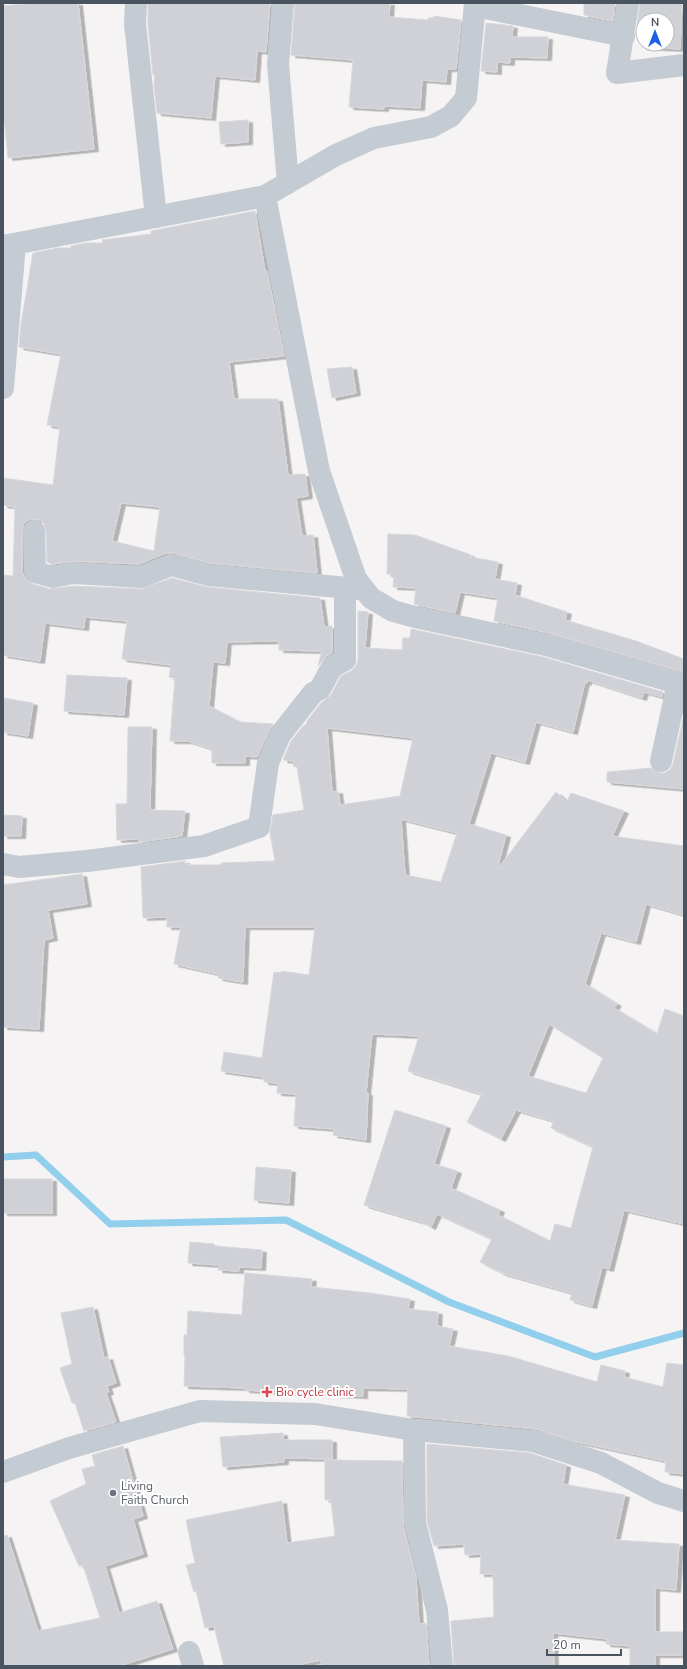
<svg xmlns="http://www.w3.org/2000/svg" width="687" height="1669" viewBox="0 0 687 1669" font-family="'Nunito Sans',sans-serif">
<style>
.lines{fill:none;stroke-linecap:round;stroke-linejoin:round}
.stream{stroke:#91cfec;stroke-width:7}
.building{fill:#cfd1d6;stroke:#d7d8dd;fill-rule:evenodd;filter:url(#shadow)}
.minor{stroke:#c4cbd3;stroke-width:22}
.health-dot{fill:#e0444e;stroke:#fff;stroke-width:1.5}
.worship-dot{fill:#6b7280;stroke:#fff;stroke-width:1.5}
.labels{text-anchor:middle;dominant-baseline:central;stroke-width:4;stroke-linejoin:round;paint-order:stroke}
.health-label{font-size:12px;fill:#be3a42;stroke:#fff;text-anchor:start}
.worship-label{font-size:12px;fill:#5b616d;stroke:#fff;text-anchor:start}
</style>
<defs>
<filter id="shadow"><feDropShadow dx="4.5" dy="2.5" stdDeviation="0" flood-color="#0004"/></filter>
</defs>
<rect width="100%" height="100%" fill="#f5f3f3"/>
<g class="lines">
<path class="stream" d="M 3,1157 L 36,1155 L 110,1224 L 286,1220 L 449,1302 L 595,1357 L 684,1333"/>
</g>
<g class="building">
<path d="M 36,3 L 78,3 L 94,149 L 8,158 L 3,107 L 3,6 Z"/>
<path d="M 148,3 L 270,3 L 266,52 L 257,51 L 255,80 L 215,76 L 211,118 L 157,113 L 154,85 L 155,75 L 153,75 L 148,24 Z"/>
<path d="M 295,3 L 390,3 L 389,17 L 428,20 L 428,18 L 433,18 L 434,16 L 461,20 L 456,69 L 447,69 L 446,82 L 422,80 L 420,108 L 384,106 L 384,109 L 349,107 L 353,60 L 291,55 Z"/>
<path d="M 584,3 L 615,3 L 613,21 L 584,15 Z"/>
<path d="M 640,3 L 682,3 L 680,49 L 642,47 L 643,25 L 637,25 ZM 643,20 L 667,20 L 667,44 L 643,44 Z"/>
<path d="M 486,23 L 513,26 L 512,37 L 548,37 L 547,58 L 510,57 L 510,63 L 497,62 L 497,72 L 481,71 Z"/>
<path d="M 248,120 L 248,142 L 221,144 L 219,122 Z"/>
<path d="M 255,211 L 265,271 L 267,271 L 284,356 L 229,362 L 234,399 L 278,399 L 288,475 L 305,474 L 308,496 L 296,498 L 302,536 L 313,535 L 317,573 L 210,563 L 174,553 L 166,553 L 139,564 L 74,561 L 53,564 L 47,562 L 46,531 L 44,524 L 40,520 L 33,519 L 28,520 L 23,525 L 22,531 L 22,572 L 25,579 L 32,584 L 50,589 L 74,586 L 141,589 L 172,578 L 207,587 L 320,598 L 324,627 L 332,626 L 332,653 L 326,656 L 318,666 L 322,651 L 279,650 L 279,641 L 227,642 L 225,663 L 213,662 L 209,706 L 240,722 L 273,724 L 269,730 L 257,757 L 245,756 L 245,763 L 212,763 L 212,749 L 188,741 L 170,741 L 175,678 L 169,677 L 171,665 L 122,659 L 127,621 L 85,617 L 84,628 L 45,623 L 40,661 L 3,655 L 3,575 L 13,576 L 15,507 L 3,505 L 3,478 L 53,485 L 60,427 L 47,425 L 61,354 L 19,347 L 21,324 L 33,253 L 58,248 L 71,248 L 71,246 L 86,243 L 103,243 L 102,240 L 151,234 L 151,231 ZM 121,503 L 160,507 L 154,551 L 112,541 Z"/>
<path d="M 352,367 L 356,393 L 332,398 L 327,369 Z"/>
<path d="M 388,534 L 415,535 L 471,555 L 470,557 L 498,562 L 495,579 L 517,583 L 515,595 L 567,612 L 565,620 L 636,641 L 684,659 L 684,672 L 549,633 L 494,621 L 498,598 L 460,592 L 455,613 L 414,604 L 416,588 L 393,587 L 394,574 L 387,574 Z"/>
<path d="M 358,611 L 368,612 L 365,648 L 402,650 L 403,638 L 410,638 L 411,629 L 543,657 L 663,692 L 662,697 L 644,692 L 642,698 L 587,680 L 587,683 L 585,682 L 573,732 L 536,722 L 525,762 L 491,753 L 469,824 L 506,835 L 497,870 L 556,792 L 567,802 L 571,793 L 624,811 L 612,836 L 684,846 L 684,915 L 646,904 L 636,942 L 601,933 L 585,984 L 617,1004 L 614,1008 L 657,1034 L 665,1009 L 684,1016 L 684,1224 L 624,1210 L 609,1269 L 602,1267 L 592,1306 L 570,1300 L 572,1293 L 502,1273 L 480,1262 L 492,1239 L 437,1214 L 431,1227 L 422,1222 L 364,1205 L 395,1110 L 446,1126 L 434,1164 L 457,1171 L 451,1188 L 500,1210 L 498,1215 L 550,1241 L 555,1224 L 571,1228 L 593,1147 L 551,1128 L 554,1121 L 516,1110 L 501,1139 L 467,1122 L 482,1094 L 408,1071 L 419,1036 L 372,1034 L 366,1093 L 368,1093 L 366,1140 L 333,1135 L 334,1129 L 294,1126 L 296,1094 L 277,1093 L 278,1083 L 264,1082 L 264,1077 L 221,1071 L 224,1052 L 262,1058 L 274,972 L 281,973 L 281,971 L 309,975 L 315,927 L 245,927 L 243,982 L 218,978 L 219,974 L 174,964 L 181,927 L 167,927 L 167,917 L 143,918 L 141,867 L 185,861 L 185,865 L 221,865 L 221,863 L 275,861 L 270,833 L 273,815 L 304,810 L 297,767 L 293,766 L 294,761 L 283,760 L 291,741 L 304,725 L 306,725 L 307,721 L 321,703 L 331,695 L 341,676 L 351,671 L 356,666 L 358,660 ZM 327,728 L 413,738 L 400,796 L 340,805 L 338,791 L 332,792 ZM 401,819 L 457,833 L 441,882 L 405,875 ZM 549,1024 L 603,1058 L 586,1093 L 528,1076 Z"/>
<path d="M 67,675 L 127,678 L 124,715 L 64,711 Z"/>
<path d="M 3,698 L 33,703 L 28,736 L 3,732 Z"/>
<path d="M 683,719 L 684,789 L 607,782 L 607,772 L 651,768 L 659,773 L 664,773 L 670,770 L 673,764 Z"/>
<path d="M 128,727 L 152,727 L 150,810 L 185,811 L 182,836 L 139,842 L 139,839 L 117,840 L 116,804 L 127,804 Z"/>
<path d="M 3,815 L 22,816 L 21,836 L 3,836 Z"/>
<path d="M 82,874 L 87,904 L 48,910 L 53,938 L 44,940 L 39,1029 L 3,1027 L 3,885 Z"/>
<path d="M 256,1167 L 291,1170 L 289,1203 L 254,1200 Z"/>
<rect x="3" y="1179" width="49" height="34"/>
<path d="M 190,1242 L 214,1244 L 214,1246 L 262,1250 L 261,1268 L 239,1267 L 239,1271 L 218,1270 L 219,1265 L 188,1263 Z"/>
<path d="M 245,1273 L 312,1279 L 311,1287 L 370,1293 L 410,1299 L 408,1309 L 438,1312 L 437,1326 L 453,1329 L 449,1346 L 508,1356 L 597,1382 L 601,1365 L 625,1371 L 624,1377 L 663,1387 L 667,1363 L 684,1365 L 684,1401 L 682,1418 L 684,1418 L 684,1474 L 665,1472 L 666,1461 L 573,1441 L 537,1429 L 407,1416 L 408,1389 L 363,1388 L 363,1396 L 335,1395 L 335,1392 L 275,1392 L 245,1390 L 245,1388 L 184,1386 L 185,1355 L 184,1355 L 184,1335 L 187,1335 L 188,1311 L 242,1315 Z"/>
<path d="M 93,1307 L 104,1358 L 108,1357 L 116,1383 L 107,1386 L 109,1392 L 106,1393 L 116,1422 L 84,1431 L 75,1403 L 72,1403 L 60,1368 L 72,1364 L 61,1313 Z"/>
<path d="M 283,1433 L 283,1440 L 332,1440 L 332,1459 L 284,1458 L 284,1462 L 223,1467 L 220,1437 Z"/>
<path d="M 427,1444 L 530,1453 L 566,1465 L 563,1484 L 625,1495 L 615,1540 L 679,1544 L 676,1590 L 655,1588 L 655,1632 L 684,1632 L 684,1655 L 655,1655 L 655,1666 L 630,1666 L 630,1646 L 606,1644 L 607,1639 L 553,1633 L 554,1666 L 454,1666 L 451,1621 L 494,1617 L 493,1574 L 480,1574 L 481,1554 L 465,1555 L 464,1544 L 434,1546 L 427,1521 Z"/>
<path d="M 123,1446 L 143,1516 L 133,1519 L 143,1554 L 105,1566 L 119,1613 L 157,1601 L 173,1649 L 119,1666 L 3,1666 L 3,1536 L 7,1535 L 38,1631 L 100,1618 L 83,1565 L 79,1566 L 50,1501 L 86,1484 L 82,1469 L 95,1466 L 92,1455 Z"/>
<path d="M 325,1460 L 402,1461 L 403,1526 L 416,1577 L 419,1624 L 426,1623 L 429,1666 L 322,1666 L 321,1660 L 293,1666 L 224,1666 L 214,1626 L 205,1628 L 196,1591 L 194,1592 L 186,1565 L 195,1563 L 186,1520 L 282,1501 L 287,1543 L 335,1536 L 331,1500 L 325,1500 Z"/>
</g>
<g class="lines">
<g class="minor">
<path d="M 136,3 L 135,24 L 156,217"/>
<path d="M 283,3 L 278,64 L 288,183"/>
<path d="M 628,3 L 617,73 L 684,65"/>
<path d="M 475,6 L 624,36"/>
<path d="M 265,196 L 319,471 L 356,579 L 371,598 L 393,611 L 415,617 L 546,645 L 684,685"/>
<path d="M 3,246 L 265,196 L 336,155 L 374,138 L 431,127 L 451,116 L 466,98 L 475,3"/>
<path d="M 3,388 L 15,244"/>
<path d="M 34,531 L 35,572 L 53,577 L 73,573 L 141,577 L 171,565 L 208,575 L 359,589"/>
<path d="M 661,761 L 678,683"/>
<path d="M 3,864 L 19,867 L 87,861 L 204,846 L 259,827 L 268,763 L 280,735 L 313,693 L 320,689 L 332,667 L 345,660 L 345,588"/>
<path d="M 414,1430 L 415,1523 L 437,1610 L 442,1666"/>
<path d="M 3,1472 L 69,1448 L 200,1411 L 315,1414 L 414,1430 L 533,1441 L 601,1463 L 658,1493 L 684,1501"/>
<path d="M 189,1652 L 193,1666"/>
</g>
</g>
<path class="health-dot" d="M265 1386h4v4h4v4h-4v4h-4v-4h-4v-4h4z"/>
<circle class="worship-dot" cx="113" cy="1493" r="4"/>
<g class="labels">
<g class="health-label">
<text x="276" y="1392">Bio cycle clinic</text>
</g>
<g class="worship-label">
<text x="121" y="1486">Living<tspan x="121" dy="14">Faith Church</tspan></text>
</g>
</g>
<rect width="687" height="1669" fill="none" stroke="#4a5360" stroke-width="8"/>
<g transform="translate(655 32)"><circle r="19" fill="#ffffff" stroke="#b7babf"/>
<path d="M0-3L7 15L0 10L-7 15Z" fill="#1e5fe3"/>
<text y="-6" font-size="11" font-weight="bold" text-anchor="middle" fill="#4a5360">N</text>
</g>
<path d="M547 1649v6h74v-6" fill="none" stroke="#4a5360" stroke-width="2"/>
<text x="553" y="1649" font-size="12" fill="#4a5360" stroke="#ffffff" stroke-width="3" paint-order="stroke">20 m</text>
</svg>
